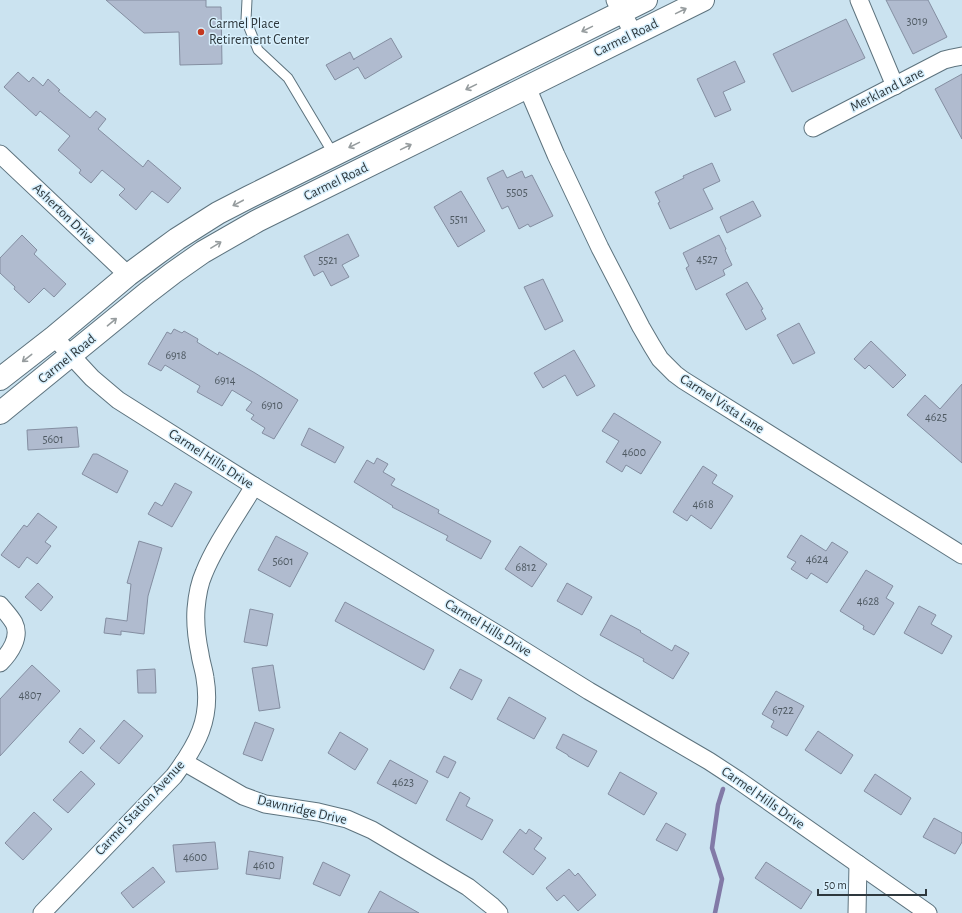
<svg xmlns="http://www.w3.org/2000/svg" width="962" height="913" viewBox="0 0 962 913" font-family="'Alegreya Sans',sans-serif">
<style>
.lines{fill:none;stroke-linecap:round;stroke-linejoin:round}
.stream{stroke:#827aa7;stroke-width:4.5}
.building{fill:#b0bbcf;stroke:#848ea1}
.lane-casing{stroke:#5d737e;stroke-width:11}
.street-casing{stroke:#5d737e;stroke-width:19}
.secondary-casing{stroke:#5d737e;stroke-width:24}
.lane{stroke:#fff;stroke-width:9}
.street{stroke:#fff;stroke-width:17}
.secondary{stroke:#fff;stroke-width:22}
.oneway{stroke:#969c9e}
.poi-dot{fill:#c43921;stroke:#d8f0fd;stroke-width:1.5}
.labels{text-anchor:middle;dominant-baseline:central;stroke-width:3;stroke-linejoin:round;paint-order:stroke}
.number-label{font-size:12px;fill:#4e5962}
.poi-label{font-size:14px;fill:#2e383d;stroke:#d8f0fd;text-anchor:start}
.street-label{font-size:14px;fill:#2e383d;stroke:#d8f0fd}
</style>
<rect width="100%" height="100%" fill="#cbe3f0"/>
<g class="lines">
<path class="stream" d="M 715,913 L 722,879 L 712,848 L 718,805 L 723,789"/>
</g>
<g class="building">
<path d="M 106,0 L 206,0 L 206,7 L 221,7 L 222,64 L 180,65 L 179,32 L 144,33 Z"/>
<path d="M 886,0 L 928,0 L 947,37 L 913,54 Z"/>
<path d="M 846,19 L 865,58 L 792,92 L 773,54 Z"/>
<path d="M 391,38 L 402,57 L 365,79 L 358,67 L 335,80 L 326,65 L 350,52 L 354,60 L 354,59 Z"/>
<path d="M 735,61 L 745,82 L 723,92 L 731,110 L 715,117 L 697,79 Z"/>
<path d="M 18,72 L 29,82 L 33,77 L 43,86 L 48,79 L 60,90 L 58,91 L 90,118 L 96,111 L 106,119 L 98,129 L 143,167 L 148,160 L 181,188 L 168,203 L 152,191 L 136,210 L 119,195 L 125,189 L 102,170 L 91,183 L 79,173 L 81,170 L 58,150 L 70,136 L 40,111 L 36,116 L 4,87 Z"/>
<path d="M 962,74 L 962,139 L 935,89 Z"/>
<path d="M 712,163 L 720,181 L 703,189 L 713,209 L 670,229 L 658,203 L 660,202 L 655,192 L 684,178 L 683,176 Z"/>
<path d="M 503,170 L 507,178 L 522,171 L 525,178 L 532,175 L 553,216 L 530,227 L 528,224 L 519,229 L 508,206 L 502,209 L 487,178 Z"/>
<path d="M 461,191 L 485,231 L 458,247 L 434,207 Z"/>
<path d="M 753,201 L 761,216 L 727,233 L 720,217 Z"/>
<path d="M 348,234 L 359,256 L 342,265 L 349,277 L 331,286 L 323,271 L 314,276 L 304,256 Z"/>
<path d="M 22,235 L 37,250 L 34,254 L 66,284 L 54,297 L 44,288 L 29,303 L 14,289 L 15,287 L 0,273 L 0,258 Z"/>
<path d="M 719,235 L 726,249 L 725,250 L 732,265 L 723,270 L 725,275 L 696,290 L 686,268 L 689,266 L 683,253 Z"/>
<path d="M 543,279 L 563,321 L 545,330 L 524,287 Z"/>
<path d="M 747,282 L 763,309 L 761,310 L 766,319 L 746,330 L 726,294 Z"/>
<path d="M 799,323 L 815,353 L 793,364 L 777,335 Z"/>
<path d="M 174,329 L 182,333 L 184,331 L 198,339 L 197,342 L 218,355 L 219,352 L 255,373 L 298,400 L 274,439 L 262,433 L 265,428 L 251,419 L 254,415 L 246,410 L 252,402 L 232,390 L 222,406 L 197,392 L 200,386 L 165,365 L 161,371 L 148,364 L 167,332 L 171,334 Z"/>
<path d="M 871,341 L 906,375 L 893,388 L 869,365 L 865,369 L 854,359 Z"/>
<path d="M 574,350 L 595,386 L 577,396 L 565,375 L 543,388 L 534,373 Z"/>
<path d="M 962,384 L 962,463 L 907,415 L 925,395 L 940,409 Z"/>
<path d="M 614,413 L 661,442 L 641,474 L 626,465 L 622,472 L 606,462 L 619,441 L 602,431 Z"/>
<path d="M 77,427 L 79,447 L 28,450 L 27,430 Z"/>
<path d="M 309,428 L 344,447 L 335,463 L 301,445 Z"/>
<path d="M 93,454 L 97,454 L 128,471 L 117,493 L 82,474 Z"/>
<path d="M 377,458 L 388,464 L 383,472 L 395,479 L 391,485 L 439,510 L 438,513 L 491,541 L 481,559 L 446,540 L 448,536 L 392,507 L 393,506 L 354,482 L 367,460 L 374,464 Z"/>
<path d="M 703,466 L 717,475 L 712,483 L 733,496 L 711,529 L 691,515 L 687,521 L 673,512 Z"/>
<path d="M 175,483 L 192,492 L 172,527 L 148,514 L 155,502 L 162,506 Z"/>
<path d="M 38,513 L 57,527 L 45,542 L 51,546 L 37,564 L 27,557 L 19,568 L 1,555 L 24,525 L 27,527 Z"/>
<path d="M 801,535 L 826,551 L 832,542 L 848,552 L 827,583 L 811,573 L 807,579 L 791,569 L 796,562 L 787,557 Z"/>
<path d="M 276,536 L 308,553 L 290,587 L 258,570 Z"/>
<path d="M 139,541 L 162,548 L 148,596 L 144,634 L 121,631 L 121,635 L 104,633 L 106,618 L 127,621 L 131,584 L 127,583 Z"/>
<path d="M 520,546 L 547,564 L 532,587 L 505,569 Z"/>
<path d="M 866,570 L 893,586 L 886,598 L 894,603 L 874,635 L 863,629 L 864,626 L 840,611 Z"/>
<path d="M 38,583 L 53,597 L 41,611 L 25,597 Z"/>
<path d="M 567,583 L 592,597 L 582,615 L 557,601 Z"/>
<path d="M 345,602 L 434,650 L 424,670 L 335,621 Z"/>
<path d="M 919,606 L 936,615 L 931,624 L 952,636 L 942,654 L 904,633 Z"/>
<path d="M 250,609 L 273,614 L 267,646 L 244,642 Z"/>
<path d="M 611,615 L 641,631 L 640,632 L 672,651 L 675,645 L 689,653 L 673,679 L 643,661 L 644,659 L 600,635 Z"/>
<path d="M 32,665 L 60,691 L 0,756 L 0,699 Z"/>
<path d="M 273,665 L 280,708 L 259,711 L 252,668 Z"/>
<path d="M 155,669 L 156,693 L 138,693 L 137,670 Z"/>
<path d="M 460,669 L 482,680 L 472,700 L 450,688 Z"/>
<path d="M 776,691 L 804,706 L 787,736 L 771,727 L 774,721 L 762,714 Z"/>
<path d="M 509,697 L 546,718 L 534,739 L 497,719 Z"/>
<path d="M 124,720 L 143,736 L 119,764 L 100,748 Z"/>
<path d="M 255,722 L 274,729 L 262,761 L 243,754 Z"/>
<path d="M 80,728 L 95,741 L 83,754 L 69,742 Z"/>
<path d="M 818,731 L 853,755 L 841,774 L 805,750 Z"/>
<path d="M 340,732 L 368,749 L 355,770 L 328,753 Z"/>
<path d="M 563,734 L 597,751 L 588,767 L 568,756 L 568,755 L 556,748 Z"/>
<path d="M 444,756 L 456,762 L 448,778 L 436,772 Z"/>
<path d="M 390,760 L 428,781 L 416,804 L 377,783 Z"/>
<path d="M 81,771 L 95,784 L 68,813 L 53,800 Z"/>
<path d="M 620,772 L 657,793 L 644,815 L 608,794 Z"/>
<path d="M 875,774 L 911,798 L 901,815 L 864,791 Z"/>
<path d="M 460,792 L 470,798 L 466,806 L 493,820 L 482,840 L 446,820 Z"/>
<path d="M 34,812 L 52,829 L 23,860 L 5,843 Z"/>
<path d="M 934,818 L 962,833 L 962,842 L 955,854 L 923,837 Z"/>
<path d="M 666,823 L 686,834 L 677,851 L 656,840 Z"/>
<path d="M 520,829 L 526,834 L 529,829 L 542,838 L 534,849 L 546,858 L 533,875 L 503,852 Z"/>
<path d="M 215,842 L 218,869 L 176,872 L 173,845 Z"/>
<path d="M 249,851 L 283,857 L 280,879 L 246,874 Z"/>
<path d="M 323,862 L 350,875 L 340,896 L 313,884 Z"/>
<path d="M 766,862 L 812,892 L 801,909 L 755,878 Z"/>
<path d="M 153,867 L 165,882 L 133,908 L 121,893 Z"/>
<path d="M 569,869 L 575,876 L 578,873 L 596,895 L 578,911 L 564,895 L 557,901 L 546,888 Z"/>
<path d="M 380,891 L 419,913 L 368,913 Z"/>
</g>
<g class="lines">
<g class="lane-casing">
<path id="lane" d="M 247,0 L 246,20 L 258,50 L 288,78 L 334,155"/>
</g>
<g class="street-casing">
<g id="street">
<path d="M 615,0 L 634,34"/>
<path d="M 859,0 L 895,86"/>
<path d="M 527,87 L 556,155 L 600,248 L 641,327 L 652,346 L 660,359 L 675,374 L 683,380 L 962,555"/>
<path d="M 813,128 L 944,60 L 952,58 L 962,56"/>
<path d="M 0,154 L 128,275"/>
<path d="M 54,337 L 92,378 L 118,400 L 254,486 L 499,635 L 589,691 L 709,761 L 738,780 L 928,913"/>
<path d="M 0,605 C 4,610 10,616 14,623 C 21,637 10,653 0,663"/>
<path d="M 184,762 L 243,796 L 265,804 L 318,812 L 347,819 L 372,830 L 468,887 L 492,906 L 499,913"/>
<path d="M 42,913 L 174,776 C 197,745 212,719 205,678 C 204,670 201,662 200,654 C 197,640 195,624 196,609 C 197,597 199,584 204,573 C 216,543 237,515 254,486"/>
<path d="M 857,913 L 858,864"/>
</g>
</g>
<g class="secondary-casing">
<g id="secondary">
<path d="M 0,379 L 54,337 L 128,275 L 155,255 L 177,239 L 218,213 L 249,197 L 646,0"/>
<path d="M 0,413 L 147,293 L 173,273 L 203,252 L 257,221 L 703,0"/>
</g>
</g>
<use href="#lane" class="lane"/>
<use href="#street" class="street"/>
<use href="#secondary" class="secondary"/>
</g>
<defs><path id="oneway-shaft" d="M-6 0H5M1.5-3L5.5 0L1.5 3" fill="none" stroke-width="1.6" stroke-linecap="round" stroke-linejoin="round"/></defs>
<g class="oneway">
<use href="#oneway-shaft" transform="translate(681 11) rotate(-26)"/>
<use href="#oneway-shaft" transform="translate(587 29) rotate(154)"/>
<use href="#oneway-shaft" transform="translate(471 87) rotate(154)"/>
<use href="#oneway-shaft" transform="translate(354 145) rotate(154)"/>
<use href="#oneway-shaft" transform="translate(406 147) rotate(-26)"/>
<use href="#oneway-shaft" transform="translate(238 203) rotate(152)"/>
<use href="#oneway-shaft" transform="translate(216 245) rotate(-31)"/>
<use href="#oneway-shaft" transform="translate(112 322) rotate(-40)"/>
<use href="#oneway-shaft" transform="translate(27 358) rotate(142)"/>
</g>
<circle class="poi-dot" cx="201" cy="32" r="4"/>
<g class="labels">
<g class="number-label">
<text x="917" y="21">3019</text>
<text x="517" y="192">5505</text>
<text x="459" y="219">5511</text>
<text x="707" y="259">4527</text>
<text x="328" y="260">5521</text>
<text x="176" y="355">6918</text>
<text x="225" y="380">6914</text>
<text x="272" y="405">6910</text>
<text x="936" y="417">4625</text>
<text x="53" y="439">5601</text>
<text x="634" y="452">4600</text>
<text x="703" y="504">4618</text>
<text x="817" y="559">4624</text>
<text x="283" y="561">5601</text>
<text x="526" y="567">6812</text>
<text x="868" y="601">4628</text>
<text x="30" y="695">4807</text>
<text x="783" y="710">6722</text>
<text x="403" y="782">4623</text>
<text x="195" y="857">4600</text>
<text x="264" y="865">4610</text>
</g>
<g class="poi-label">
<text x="209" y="24">Carmel Place<tspan x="209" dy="16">Retirement Center</tspan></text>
</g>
<g class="street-label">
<text transform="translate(626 38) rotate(-26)">Carmel Road</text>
<text transform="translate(887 90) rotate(-27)">Merkland Lane</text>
<text transform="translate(336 182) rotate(-26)">Carmel Road</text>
<text transform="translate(64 214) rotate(44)">Asherton Drive</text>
<text transform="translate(67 359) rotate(-39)">Carmel Road</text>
<text transform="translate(722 404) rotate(33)">Carmel Vista Lane</text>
<text transform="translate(211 459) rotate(33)">Carmel Hills Drive</text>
<text transform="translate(488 628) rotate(31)">Carmel Hills Drive</text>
<text transform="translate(763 798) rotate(35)">Carmel Hills Drive</text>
<text transform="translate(140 808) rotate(-47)">Carmel Station Avenue</text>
<text transform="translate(302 810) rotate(13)">Dawnridge Drive</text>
</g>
</g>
<path d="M818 889v6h108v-6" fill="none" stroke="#2e383d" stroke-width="2"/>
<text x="824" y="889" font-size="12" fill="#2e383d" stroke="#d8f0fd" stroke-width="3" paint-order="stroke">50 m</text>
</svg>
